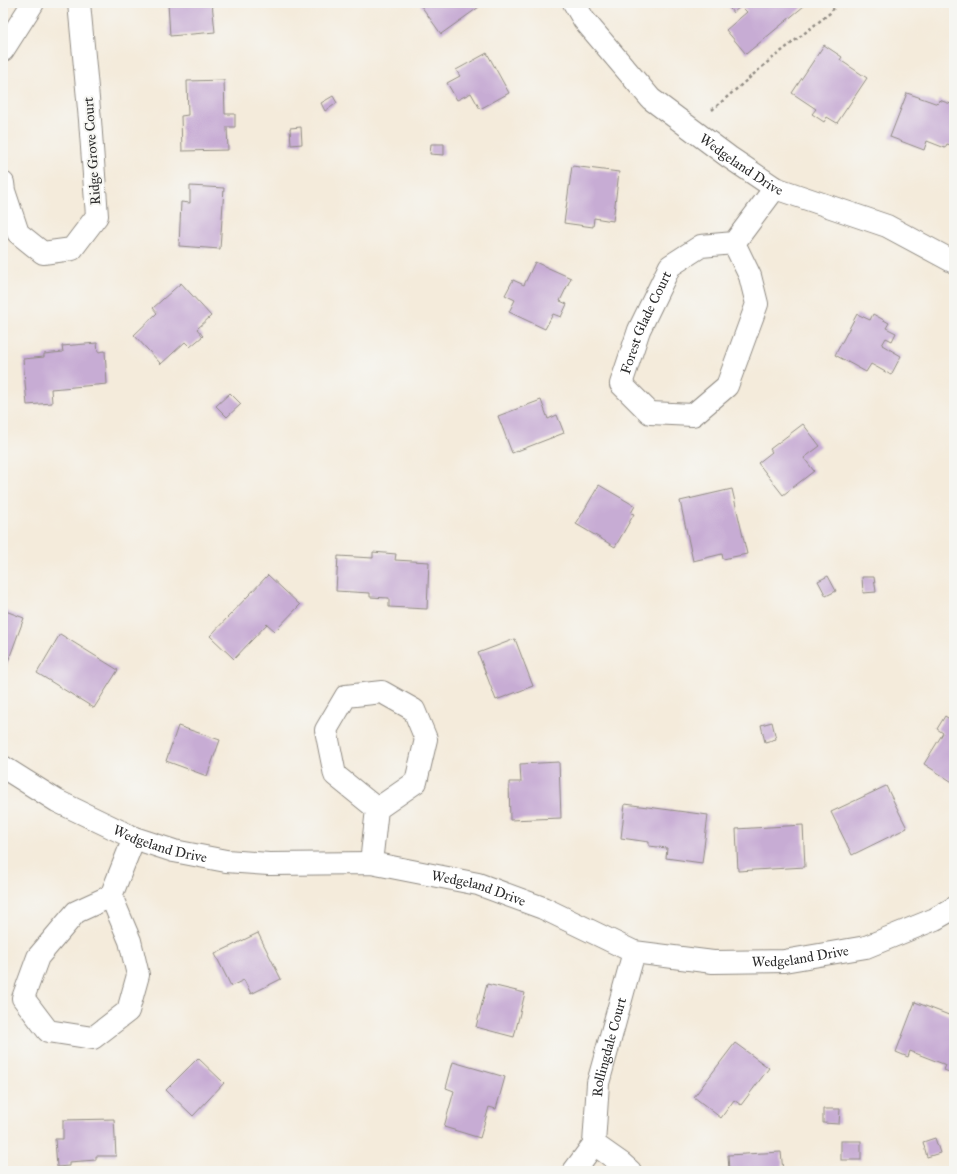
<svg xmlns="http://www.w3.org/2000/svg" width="957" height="1174" viewBox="0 0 957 1174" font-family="'IM FELL Great Primer',serif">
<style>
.building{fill:#c7acd4}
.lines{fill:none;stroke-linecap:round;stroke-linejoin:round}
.minor-casing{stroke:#908b83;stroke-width:24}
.path{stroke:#908b83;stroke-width:2.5;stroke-dasharray:3 3;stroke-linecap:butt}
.minor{stroke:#fff;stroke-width:22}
.labels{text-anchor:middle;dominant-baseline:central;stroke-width:4;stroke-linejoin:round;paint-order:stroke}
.street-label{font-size:14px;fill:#2b2b2b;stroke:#f6f6f2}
</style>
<rect width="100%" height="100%" fill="#f6f6f2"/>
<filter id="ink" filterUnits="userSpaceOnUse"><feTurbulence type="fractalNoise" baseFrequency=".025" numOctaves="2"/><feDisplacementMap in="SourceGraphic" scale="8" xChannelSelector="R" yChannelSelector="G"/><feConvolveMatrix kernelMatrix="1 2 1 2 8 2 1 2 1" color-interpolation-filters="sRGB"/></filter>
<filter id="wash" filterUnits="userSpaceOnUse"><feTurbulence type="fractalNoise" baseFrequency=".012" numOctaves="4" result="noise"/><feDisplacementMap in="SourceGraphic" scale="16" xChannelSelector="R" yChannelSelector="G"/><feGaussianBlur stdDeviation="0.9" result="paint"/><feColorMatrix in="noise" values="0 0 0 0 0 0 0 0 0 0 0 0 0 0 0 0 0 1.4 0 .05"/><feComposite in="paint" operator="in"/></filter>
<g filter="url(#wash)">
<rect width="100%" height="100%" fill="#f4ebdb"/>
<g id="blocks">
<g class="building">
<path d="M 168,3 L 212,3 L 215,32 L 170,36 Z"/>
<path d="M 419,3 L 476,3 L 479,7 L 441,34 Z"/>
<path d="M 726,3 L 802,3 L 804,6 L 746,54 L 726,30 L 747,12 L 741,6 L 733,13 Z"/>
<path d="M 824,45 L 842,57 L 840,60 L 867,78 L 837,123 L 827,117 L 824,122 L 812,114 L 816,109 L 792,93 Z"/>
<path d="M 487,53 L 509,93 L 480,109 L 471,93 L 457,100 L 447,83 L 460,76 L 456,70 Z"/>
<path d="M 224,80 L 225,114 L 235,114 L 235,127 L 227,127 L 228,150 L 182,151 L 181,116 L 188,115 L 187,81 Z"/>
<path d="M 907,93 L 938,104 L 939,100 L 954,105 L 954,146 L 947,144 L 945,148 L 927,141 L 924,150 L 890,137 Z"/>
<path d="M 333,96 L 337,103 L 325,111 L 321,103 Z"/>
<path d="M 301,127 L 302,144 L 291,145 L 290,128 Z"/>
<path d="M 431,144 L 444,144 L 444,155 L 430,154 Z"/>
<path d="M 572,166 L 619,172 L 613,221 L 594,218 L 593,227 L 564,223 Z"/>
<path d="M 190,186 L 224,188 L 220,249 L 179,246 L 181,202 L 190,203 Z"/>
<path d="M 535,262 L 571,278 L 560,301 L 567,304 L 561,317 L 553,314 L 545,329 L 509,312 L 515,300 L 505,295 L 513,280 L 524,285 Z"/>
<path d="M 181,283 L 211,316 L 197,329 L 203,336 L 190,347 L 185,342 L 161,364 L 134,335 L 157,313 L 153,308 Z"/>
<path d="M 857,314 L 870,320 L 873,314 L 889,323 L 886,328 L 896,333 L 892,341 L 886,338 L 882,345 L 901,356 L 891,375 L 871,364 L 866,372 L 835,355 Z"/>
<path d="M 97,343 L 98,352 L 105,351 L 107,384 L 51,389 L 52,403 L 27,405 L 23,359 L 44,357 L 44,354 L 63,352 L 62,346 Z"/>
<path d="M 230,393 L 241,404 L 227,417 L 216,406 Z"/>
<path d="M 541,400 L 548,419 L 557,415 L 564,433 L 512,453 L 498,416 Z"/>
<path d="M 803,424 L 820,446 L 804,458 L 814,471 L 783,495 L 758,463 L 772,452 L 770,449 Z"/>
<path d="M 599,485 L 635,506 L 631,513 L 634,514 L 615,547 L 576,524 Z"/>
<path d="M 732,489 L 747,554 L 723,559 L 722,554 L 693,561 L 680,501 Z"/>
<path d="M 373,552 L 396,554 L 395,560 L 429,562 L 427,609 L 389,607 L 389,598 L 370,597 L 370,593 L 336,591 L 338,556 L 373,558 Z"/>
<path d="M 268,575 L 300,605 L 275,631 L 267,624 L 234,659 L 210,636 Z"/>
<path d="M 828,576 L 836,591 L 826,596 L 818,581 Z"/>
<path d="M 862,577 L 874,577 L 876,592 L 863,593 Z"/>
<path d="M 3,610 L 24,618 L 6,667 L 3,666 Z"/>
<path d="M 60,634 L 118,670 L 94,708 L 37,673 Z"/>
<path d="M 515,639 L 533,686 L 496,700 L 478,653 Z"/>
<path d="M 945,716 L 954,722 L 954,783 L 924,764 L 943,733 L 937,729 Z"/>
<path d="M 772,722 L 776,739 L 765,742 L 761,725 Z"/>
<path d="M 178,726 L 220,740 L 207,776 L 166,761 Z"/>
<path d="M 559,762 L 561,818 L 510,820 L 509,782 L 521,782 L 520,764 Z"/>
<path d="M 886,786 L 907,828 L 852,855 L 831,812 Z"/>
<path d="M 625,804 L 708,815 L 702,863 L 666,858 L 667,848 L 649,846 L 649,842 L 621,838 Z"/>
<path d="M 803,825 L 805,867 L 738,871 L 736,829 Z"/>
<path d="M 258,933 L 281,979 L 251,994 L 244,980 L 231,986 L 215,954 Z"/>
<path d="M 487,984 L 525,993 L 514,1037 L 476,1027 Z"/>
<path d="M 915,1002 L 954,1017 L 952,1024 L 954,1025 L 954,1074 L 944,1070 L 946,1065 L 910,1051 L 908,1057 L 896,1052 Z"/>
<path d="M 735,1043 L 769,1068 L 741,1105 L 734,1100 L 721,1118 L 694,1097 Z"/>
<path d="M 198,1058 L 224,1083 L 193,1116 L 166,1090 Z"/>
<path d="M 453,1062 L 505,1077 L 496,1109 L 489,1107 L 480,1138 L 444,1127 L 454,1091 L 446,1088 Z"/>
<path d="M 823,1109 L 840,1109 L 839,1124 L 823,1123 Z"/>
<path d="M 114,1119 L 116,1156 L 96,1156 L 96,1160 L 69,1162 L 69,1166 L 57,1167 L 55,1139 L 63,1139 L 63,1120 Z"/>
<path d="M 935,1138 L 940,1153 L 927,1157 L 923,1142 Z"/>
<rect x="841" y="1141" width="20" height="19"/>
<path d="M 781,1152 L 783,1171 L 729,1171 L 728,1155 Z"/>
</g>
</g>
</g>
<g filter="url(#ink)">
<use href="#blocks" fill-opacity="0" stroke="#908b83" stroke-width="1"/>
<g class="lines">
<g class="minor-casing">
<g id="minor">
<path id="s1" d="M 574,3 L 584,20 L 651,99 L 729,157 L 775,188 L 887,226 L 954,262"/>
<path d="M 3,50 L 33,3"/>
<path d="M 3,183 L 4,191 L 18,233 L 43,253 L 72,249 L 97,216 L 90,120 L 79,3"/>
<path id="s2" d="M 734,243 L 750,276 L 757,304 L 727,386 L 693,415 L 650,413 L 621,384 L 639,330 L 670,266 L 701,246 L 734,243 L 775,188"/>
<path id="s3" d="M 3,767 L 57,801 L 134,838 L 174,851 L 226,861 L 269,864 L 371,863 L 478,884 L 543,908 L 634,952 L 713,962 L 784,961 L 866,947 L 935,919 L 954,908"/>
<path d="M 371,863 L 377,809 L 416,782 L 426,739 L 414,710 L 382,692 L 346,696 L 326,730 L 335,775 L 377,809"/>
<path d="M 111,896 L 130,941 L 138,975 L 128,1011 L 93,1038 L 48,1031 L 23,998 L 38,957 L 76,912 L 111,896 L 134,838"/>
<path d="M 594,1144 L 621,1163 L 630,1171"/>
<path id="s4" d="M 574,1171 L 594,1144 L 598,1083 L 634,952"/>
</g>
</g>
<path class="path" d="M 712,110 L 769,61 L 830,13 L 838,3"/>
<use href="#minor" class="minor"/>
</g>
</g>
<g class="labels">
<g class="street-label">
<text transform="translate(92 151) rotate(-94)">Ridge Grove Court</text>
<text stroke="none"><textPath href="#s1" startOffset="235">Wedgeland Drive</textPath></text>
<text stroke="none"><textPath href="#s2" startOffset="348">Forest Glade Court</textPath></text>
<text stroke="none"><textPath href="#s3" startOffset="176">Wedgeland Drive</textPath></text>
<text stroke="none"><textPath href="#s3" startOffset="500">Wedgeland Drive</textPath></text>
<text stroke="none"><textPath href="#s3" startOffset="836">Wedgeland Drive</textPath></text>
<text stroke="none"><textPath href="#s4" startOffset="132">Rollingdale Court</textPath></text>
</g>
</g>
<rect width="957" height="1174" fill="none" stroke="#f6f6f2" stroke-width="16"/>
</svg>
